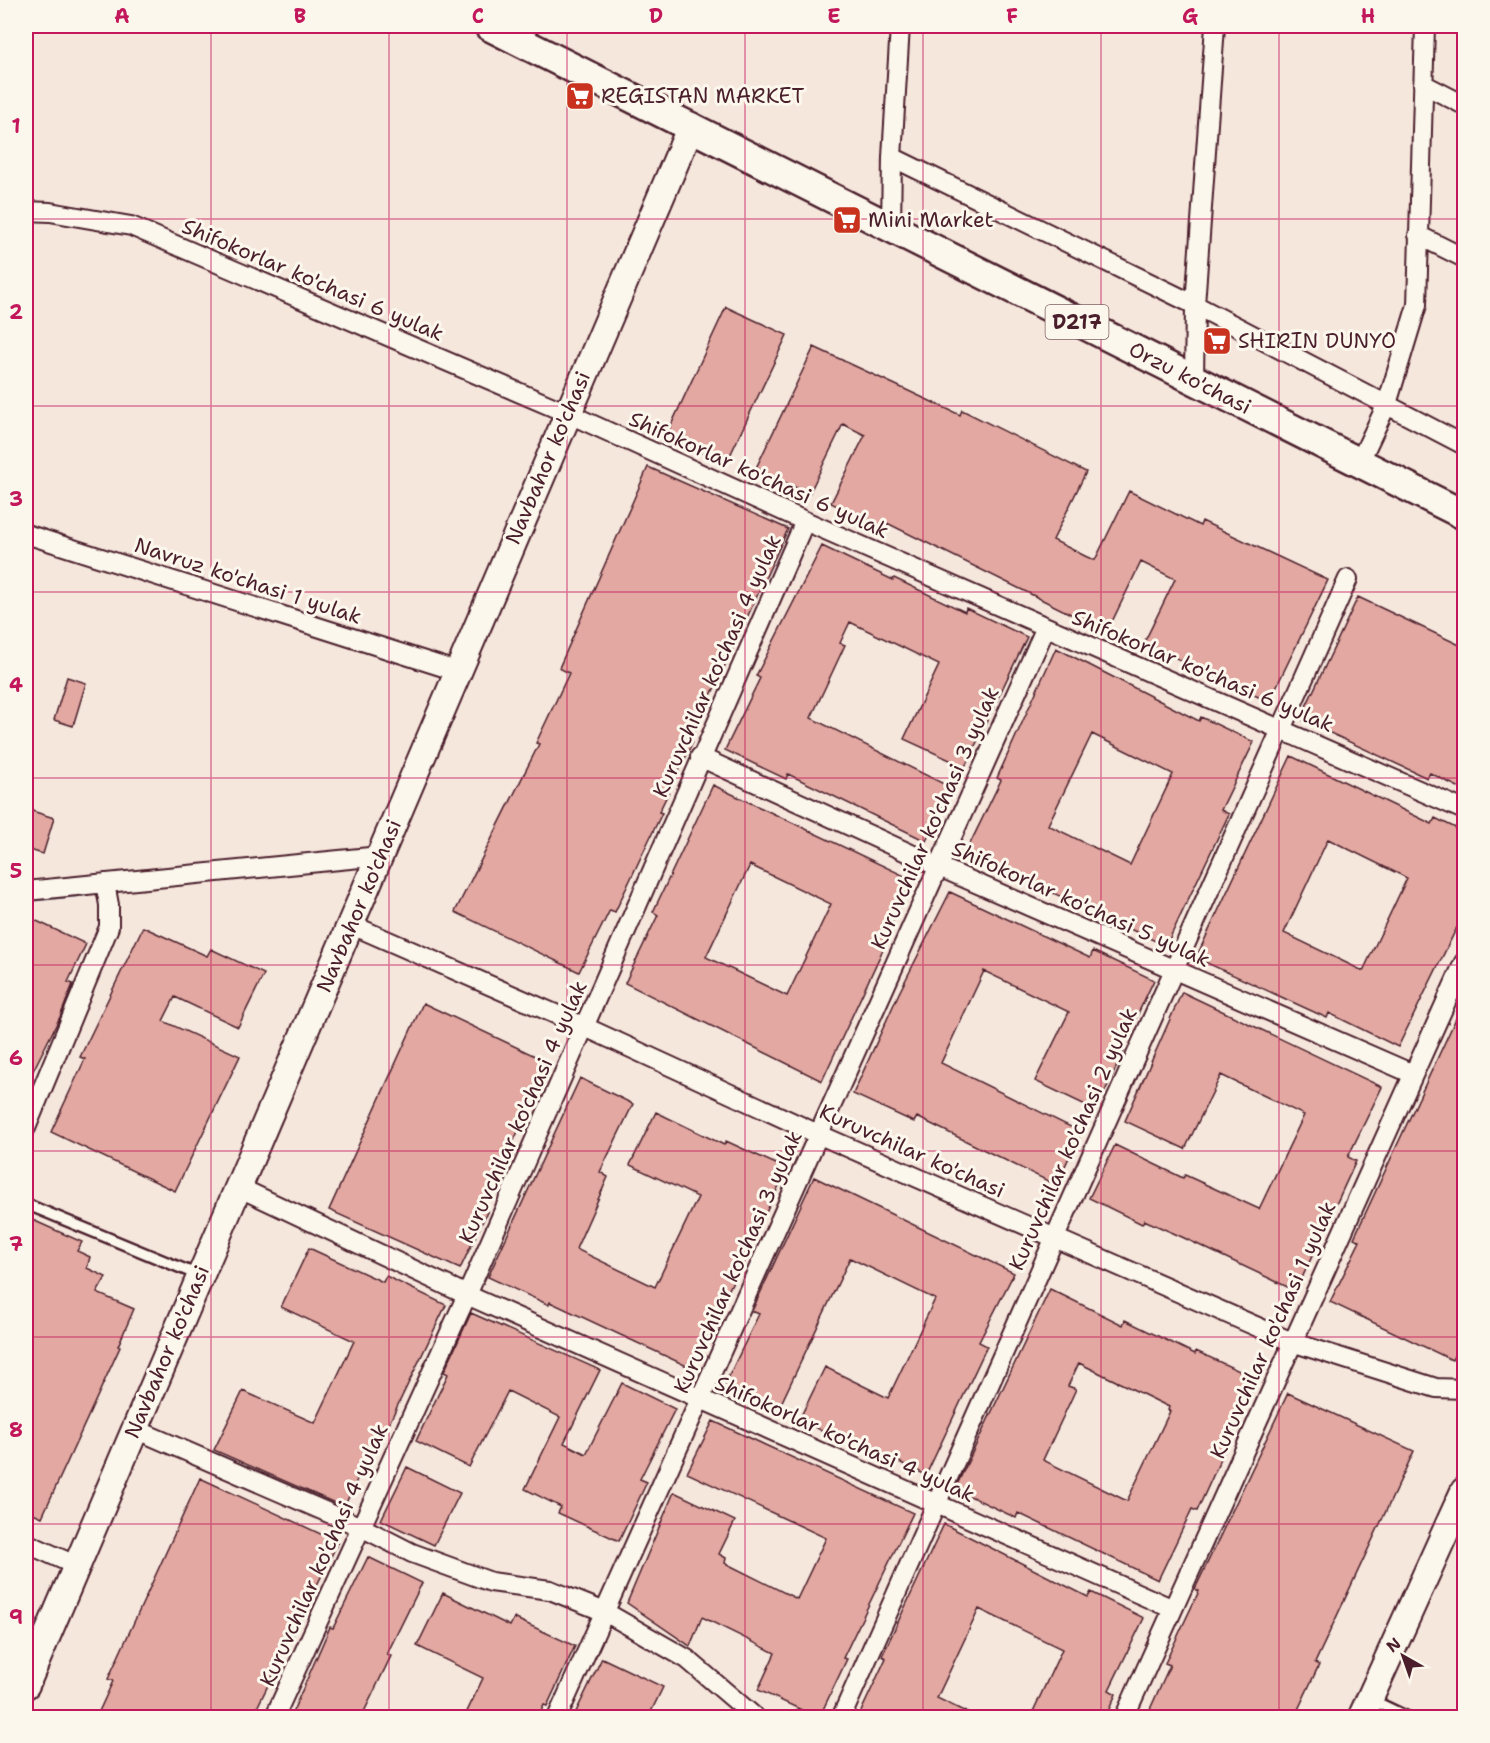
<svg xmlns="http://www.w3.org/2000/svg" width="1490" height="1743" font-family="'Shantell Sans',sans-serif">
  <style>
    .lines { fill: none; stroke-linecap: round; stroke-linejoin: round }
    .stream { stroke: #678295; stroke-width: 4.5 }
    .building { fill: #e2a8a1; stroke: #4a1f2b; stroke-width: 1.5; fill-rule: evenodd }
    .lane-casing { stroke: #4a1f2b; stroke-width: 14 }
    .street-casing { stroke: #4a1f2b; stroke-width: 22 }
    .secondary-casing { stroke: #4a1f2b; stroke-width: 30 }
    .primary-casing { stroke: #4a1f2b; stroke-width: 33 }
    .lane { stroke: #fbf7ec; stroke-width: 9 }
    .street { stroke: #fbf7ec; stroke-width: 18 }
    .secondary { stroke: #fbf7ec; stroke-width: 26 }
    .primary { stroke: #fbf7ec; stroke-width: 28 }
    .grid { fill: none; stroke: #c2185b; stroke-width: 1.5; stroke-opacity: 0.55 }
    .labels { text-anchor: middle; stroke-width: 6; stroke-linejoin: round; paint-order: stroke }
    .shield { fill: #fbf7ec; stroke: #7f6065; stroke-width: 1.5 }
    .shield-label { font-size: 20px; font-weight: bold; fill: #4a1f2b }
    .poi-label { font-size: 21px; fill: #4a1f2b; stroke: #fbf7ec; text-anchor: start }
    .street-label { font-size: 21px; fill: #4a1f2b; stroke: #fbf7ec }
    .neatline { fill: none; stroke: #c2185b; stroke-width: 2 }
    .grid-label { font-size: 20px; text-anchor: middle; font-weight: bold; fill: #c2185b }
  </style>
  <rect width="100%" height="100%" fill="#f6e7dd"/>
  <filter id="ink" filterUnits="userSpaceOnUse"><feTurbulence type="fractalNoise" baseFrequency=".0167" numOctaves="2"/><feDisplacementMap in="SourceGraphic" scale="12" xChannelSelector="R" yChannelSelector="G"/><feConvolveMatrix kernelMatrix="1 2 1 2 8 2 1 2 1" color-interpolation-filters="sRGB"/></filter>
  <g filter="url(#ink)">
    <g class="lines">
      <path class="stream" d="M26,900L87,894"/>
    </g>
    <path class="building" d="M726,307L787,335L726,464L666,436Z
      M814,347L960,415L962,410L1086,472L1053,540L1087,557L1095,560L1129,491L1200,526L1202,521L1328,580L1269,702L1144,643L1175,579L1141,562L1107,632L887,523L884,529L831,503L865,435L843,424L809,494L756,468Z
      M648,467L788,529L690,741L693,742L659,812L662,813L649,840L615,912L610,910L579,972L455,912L539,744L536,743L569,673L559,668Z
      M822,546L893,580L894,578L965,612L966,608L1027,637L965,767L904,739L939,665L850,622L840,643L845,645L811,718L952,788L926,841L788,774L786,779L725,750L760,678L756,676Z
      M1358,597L1464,647V790L1430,773L1427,778L1300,719Z
      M1056,648L1199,721L1201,717L1254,742L1221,810L1229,814L1166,946L966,852L1001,780L997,778ZM1092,734L1173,774L1130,865L1048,825Z
      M67,677L86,683L73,726L54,720Z
      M1291,756L1432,824L1435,818L1464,832V913L1398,1047L1329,1013L1327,1018L1196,958ZM1328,839L1407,878L1363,971L1284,933Z
      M713,785L913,880L882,943L885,945L822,1081L625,983L658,915L653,912ZM750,865L831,904L787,996L706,957Z
      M26,809L54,818L43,854L26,849Z
      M950,892L1090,958L1093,951L1154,980L1121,1049L1124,1051L1096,1110L1035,1081L1069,1012L984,971L941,1063L1081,1132L1056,1185L917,1117L914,1122L853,1094L899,993Z
      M26,916L86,944L68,982L73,984L60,1017L26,1085Z
      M143,927L207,956L211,949L264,974L238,1027L175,997L163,1021L240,1056L175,1191L51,1132L85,1059L80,1057Z
      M1182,992L1382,1087L1348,1157L1356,1161L1296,1291L1182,1237L1144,1220L1142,1224L1089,1198L1115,1145L1183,1178L1185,1175L1259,1209L1304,1115L1221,1075L1185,1149L1125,1121Z
      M1464,1001V1335L1452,1360L1330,1302L1360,1241L1354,1238Z
      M423,1003L550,1063L483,1207L488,1210L460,1269L329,1210Z
      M580,1078L633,1104L600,1172L608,1177L576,1249L655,1287L698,1197L630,1165L656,1112L724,1145L726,1141L787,1169L691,1368L550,1302L549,1305L488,1277Z
      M814,1177L1014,1273L979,1342L987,1346L926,1475L855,1441L853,1445L799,1420L825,1367L888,1398L935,1299L850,1258L778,1410L725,1384L759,1314L752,1311Z
      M26,1217L82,1242L77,1251L90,1257L87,1268L106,1277L97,1293L134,1309L118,1346L120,1347L42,1517L26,1510Z
      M309,1248L383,1282L386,1276L446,1305L381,1440L377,1438L344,1507L214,1450L243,1391L315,1423L354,1341L281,1307Z
      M1050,1289L1123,1325L1125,1320L1195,1354L1196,1351L1257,1379L1197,1511L1192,1509L1158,1580L1018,1513L1016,1518L955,1489ZM1079,1363L1169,1407L1168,1410L1170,1411L1127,1501L1043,1460L1076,1389L1068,1386Z
      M471,1313L600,1370L564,1443L586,1454L622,1383L675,1409L640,1479L647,1482L619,1541L558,1513L561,1507L525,1489L560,1417L508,1391L469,1467L416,1441L448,1374L444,1372Z
      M1288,1393L1414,1451L1315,1663L1319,1665L1294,1718H1146L1170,1665L1165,1663L1199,1591L1195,1589Z
      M713,1421L913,1513L843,1658L847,1659L819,1718L758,1690L775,1653L702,1617L690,1646L627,1603L674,1492L735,1521L719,1554L726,1558L725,1563L797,1599L826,1538L687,1473Z
      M407,1467L460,1493L434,1545L381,1520Z
      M200,1478L338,1542L252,1718H96L113,1681L108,1679Z
      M944,1524L1088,1597L1091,1592L1144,1618L1109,1690L1116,1694L1105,1718H1030L1062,1649L979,1609L937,1698L978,1718H858L886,1658L882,1656Z
      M368,1557L422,1583L387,1654L391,1656L361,1718H290L330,1627L333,1628Z
      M443,1593L510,1626L514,1618L575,1646L547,1706L544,1705L538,1718H464L483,1678L417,1646Z
      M602,1658L663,1687L648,1718H573Z"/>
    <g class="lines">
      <g class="lane-casing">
        <path id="lane" d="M26,1204L198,1275
          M1372,1700L1410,1718"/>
      </g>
      <g class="street-casing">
        <path id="street" d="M1423,84L1464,105
          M892,157L1195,305L1464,445
          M26,211L50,212L131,226L567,413L805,521L1464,810
          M891,228L892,157L900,26
          M1418,235L1464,258
          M1194,380L1195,305L1215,26
          M1359,463L1387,404L1417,305L1425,26
          M26,534L456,671
          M700,757L937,866L1413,1074
          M26,891L380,856
          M352,925L585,1027L820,1135L1292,1342L1436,1388L1464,1389
          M26,1128L109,927V905L105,883
          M238,1187L467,1295L1173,1609
          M135,1429L361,1527L412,1553L491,1582L550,1590L605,1612L687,1659L756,1718
          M26,1543L77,1566
          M274,1718L467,1295L805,521
          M557,1718L1046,627
          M841,1718L1348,579
          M1124,1718L1464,962"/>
      </g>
      <g class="secondary-casing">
        <path id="secondary" d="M26,1685L691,126
          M1361,1718L1464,1491"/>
      </g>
      <g class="primary-casing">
        <path id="primary" d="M489,26L1464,515"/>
      </g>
      <use href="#lane" class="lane"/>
      <use href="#street" class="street"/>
      <use href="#secondary" class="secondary"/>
      <use href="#primary" class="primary"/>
    </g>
  </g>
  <path class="grid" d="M211,26V1718M389,26V1718M567,26V1718M745,26V1718M923,26V1718M1101,26V1718M1279,26V1718M26,219H1464M26,406H1464M26,592H1464M26,778H1464M26,965H1464M26,1151H1464M26,1337H1464M26,1524H1464"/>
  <defs>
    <g id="supermarket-square" transform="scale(1.5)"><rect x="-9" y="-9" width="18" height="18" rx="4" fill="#c8321e" stroke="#fbf7ec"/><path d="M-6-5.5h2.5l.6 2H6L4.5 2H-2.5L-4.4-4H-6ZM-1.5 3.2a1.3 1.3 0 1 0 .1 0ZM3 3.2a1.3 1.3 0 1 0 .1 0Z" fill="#fff"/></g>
  </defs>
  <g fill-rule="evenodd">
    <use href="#supermarket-square" x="580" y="96"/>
    <use href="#supermarket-square" x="847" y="220"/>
    <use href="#supermarket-square" x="1217" y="341"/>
  </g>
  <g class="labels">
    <rect class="shield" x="1045.5" y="305" width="63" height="34" rx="4.5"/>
    <g class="shield-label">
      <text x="1077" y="329">D217</text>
    </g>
    <g class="poi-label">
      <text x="601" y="103">REGISTAN MARKET</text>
      <text x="868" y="227">Mini Market</text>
      <text x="1238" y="348">SHIRIN DUNYO</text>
    </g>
    <g class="street-label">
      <text transform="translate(313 280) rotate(23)" y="7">Shifokorlar ko'chasi 6 yulak</text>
      <text transform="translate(1190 378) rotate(27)" y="7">Orzu ko'chasi</text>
      <text transform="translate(548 458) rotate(-67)" y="7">Navbahor ko'chasi</text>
      <text transform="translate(759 475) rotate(24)" y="7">Shifokorlar ko'chasi 6 yulak</text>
      <text transform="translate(248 581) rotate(18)" y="7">Navruz ko'chasi 1 yulak</text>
      <text transform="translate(717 666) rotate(-66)" y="7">Kuruvchilar ko'chasi 4 yulak</text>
      <text transform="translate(1203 671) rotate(23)" y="7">Shifokorlar ko'chasi 6 yulak</text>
      <text transform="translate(935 818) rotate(-66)" y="7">Kuruvchilar ko'chasi 3 yulak</text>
      <text transform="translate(1081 904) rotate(24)" y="7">Shifokorlar ko'chasi 5 yulak</text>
      <text transform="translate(359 906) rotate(-67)" y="7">Navbahor ko'chasi</text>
      <text transform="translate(523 1112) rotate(-66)" y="7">Kuruvchilar ko'chasi 4 yulak</text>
      <text transform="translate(1073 1139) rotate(-66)" y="7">Kuruvchilar ko'chasi 2 yulak</text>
      <text transform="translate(912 1151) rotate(24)" y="7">Kuruvchilar ko'chasi</text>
      <text transform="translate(738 1262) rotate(-66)" y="7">Kuruvchilar ko'chasi 3 yulak</text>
      <text transform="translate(1273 1330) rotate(-66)" y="7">Kuruvchilar ko'chasi 1 yulak</text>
      <text transform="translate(167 1352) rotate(-67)" y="7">Navbahor ko'chasi</text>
      <text transform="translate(845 1439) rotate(24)" y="7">Shifokorlar ko'chasi 4 yulak</text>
      <text transform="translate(324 1555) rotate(-66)" y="7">Kuruvchilar ko'chasi 4 yulak</text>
    </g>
  </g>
  <rect width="1490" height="1743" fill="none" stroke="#fbf7ec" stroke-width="66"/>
  <g transform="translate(1403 1656) rotate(320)" stroke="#fbf7ec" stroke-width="4.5" paint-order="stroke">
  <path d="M0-4.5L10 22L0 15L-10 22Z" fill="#4a1f2b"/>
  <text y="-9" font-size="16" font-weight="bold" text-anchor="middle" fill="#4a1f2b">N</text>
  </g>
  <rect x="33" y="33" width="1424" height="1677" class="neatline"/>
  <g class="grid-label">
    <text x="122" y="23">A</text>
    <text x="300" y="23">B</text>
    <text x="478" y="23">C</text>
    <text x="656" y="23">D</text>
    <text x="834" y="23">E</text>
    <text x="1012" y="23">F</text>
    <text x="1190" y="23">G</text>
    <text x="1368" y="23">H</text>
    <text x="16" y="133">1</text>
    <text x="16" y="319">2</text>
    <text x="16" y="506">3</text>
    <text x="16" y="692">4</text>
    <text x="16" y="878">5</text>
    <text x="16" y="1065">6</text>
    <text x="16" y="1251">7</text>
    <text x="16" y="1437">8</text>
    <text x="16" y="1624">9</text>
  </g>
</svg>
